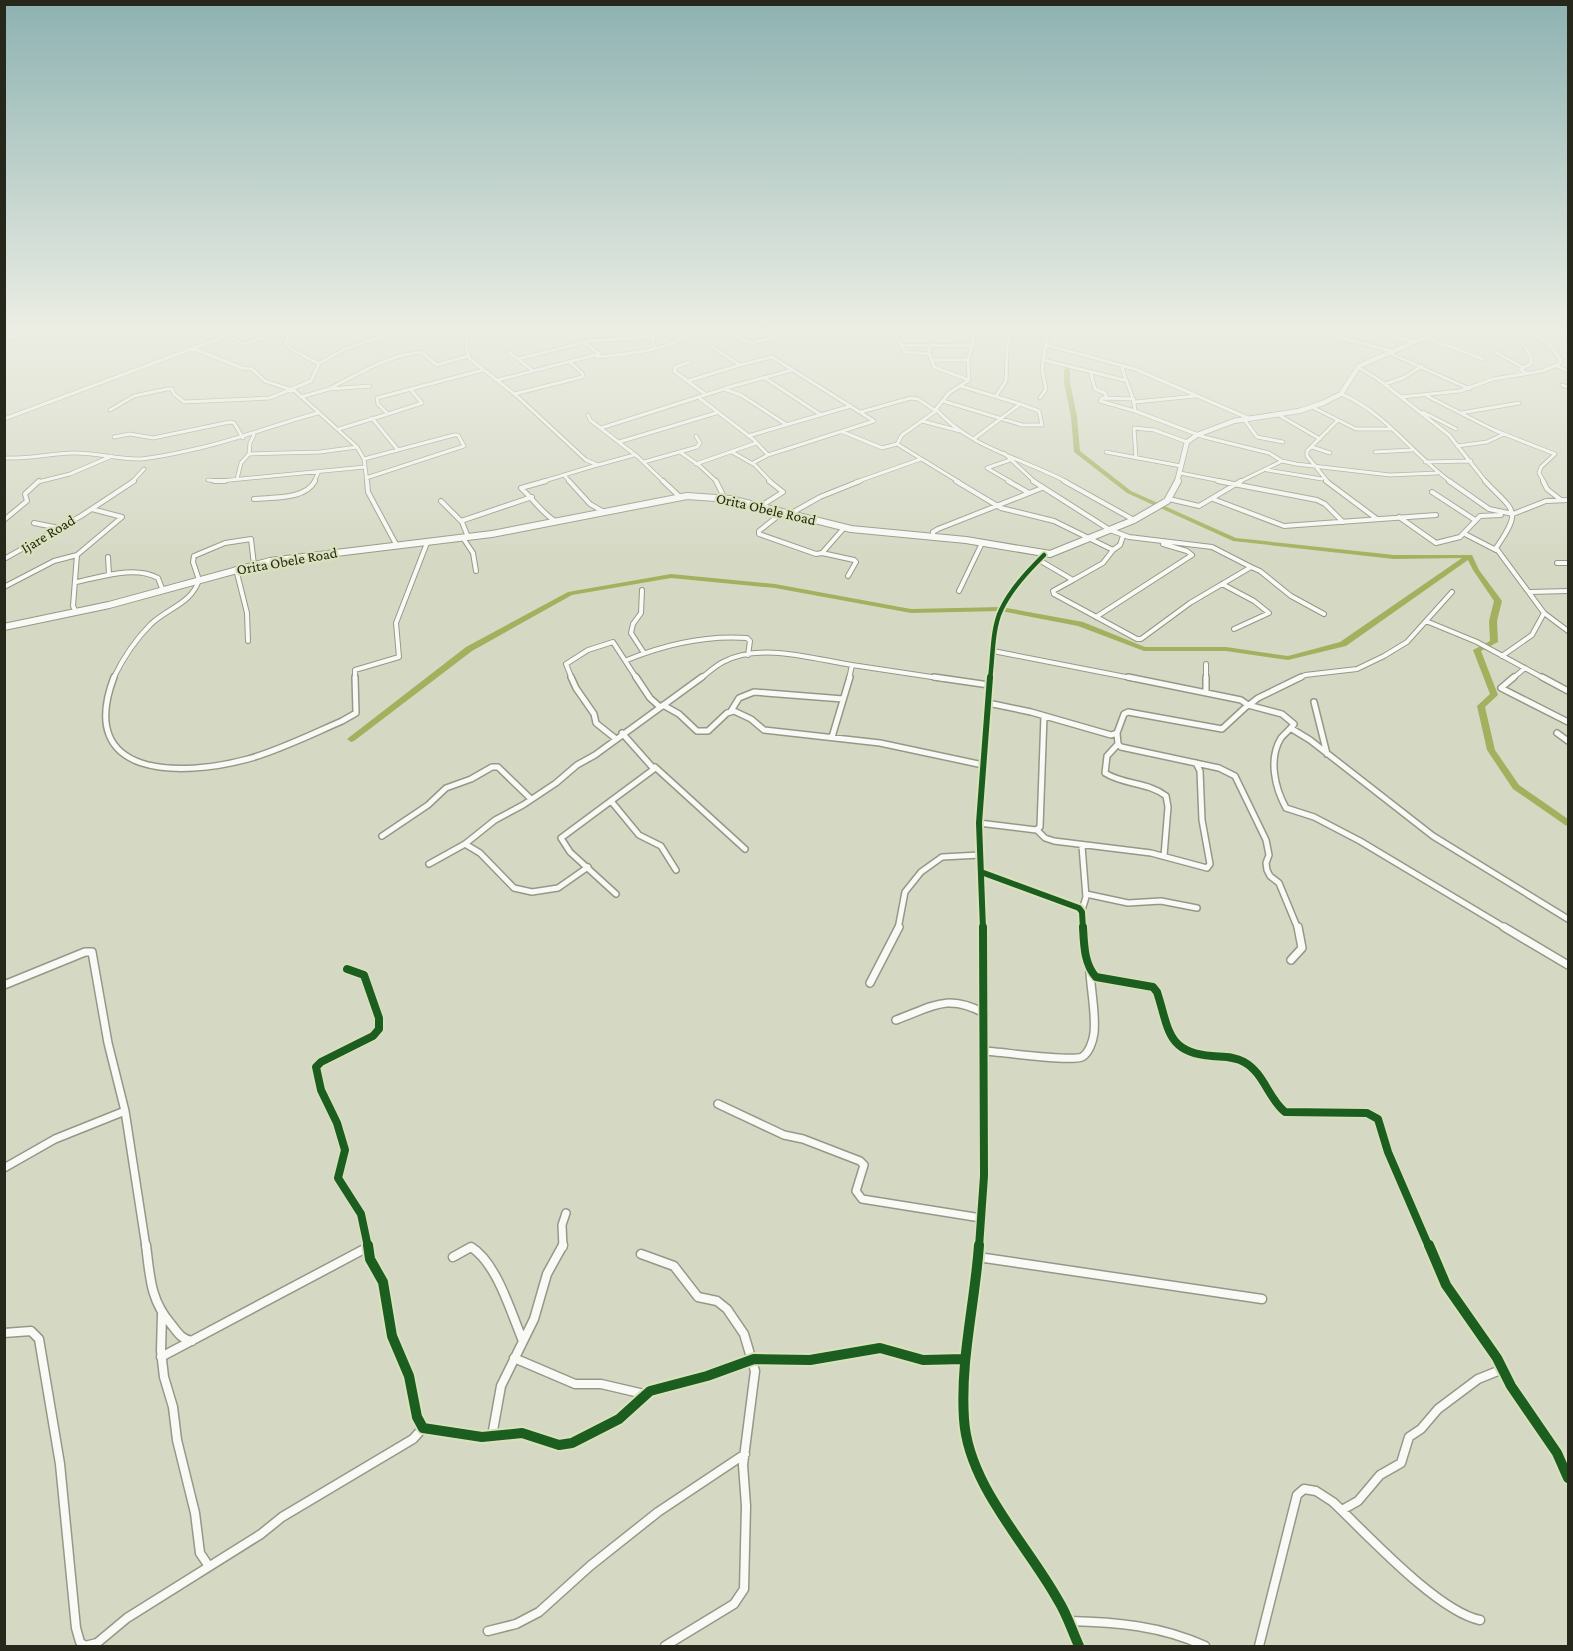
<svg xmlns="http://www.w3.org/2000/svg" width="1573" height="1651" font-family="'Crimson Pro',serif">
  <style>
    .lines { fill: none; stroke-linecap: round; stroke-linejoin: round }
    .river { fill: #a5b05e; fill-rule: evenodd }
    .minor-far4-casing { stroke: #959887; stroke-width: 4.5 }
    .minor-far3-casing { stroke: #959887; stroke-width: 6 }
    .minor-far2-casing { stroke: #959887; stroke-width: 8 }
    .minor-far1-casing { stroke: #959887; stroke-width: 10 }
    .minor-casing { stroke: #959887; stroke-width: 11 }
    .secondary-far1-casing { stroke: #959887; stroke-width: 6 }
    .secondary-casing { stroke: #959887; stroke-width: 8 }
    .minor-far4 { stroke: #f9f9f6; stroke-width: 3 }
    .minor-far3 { stroke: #f9f9f6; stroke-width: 4 }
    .minor-far2 { stroke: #f9f9f6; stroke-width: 5 }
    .minor-far1 { stroke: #f9f9f6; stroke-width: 7 }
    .minor { stroke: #f9f9f6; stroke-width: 8 }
    .secondary-far1 { stroke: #f9f9f6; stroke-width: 4.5 }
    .secondary { stroke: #f9f9f6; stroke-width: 6 }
    .cycleway-far3-casing { stroke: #dae2bb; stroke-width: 8 }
    .cycleway-far2-casing { stroke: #dae2bb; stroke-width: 10 }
    .cycleway-far1-casing { stroke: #dae2bb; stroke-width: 11 }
    .cycleway-casing { stroke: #dae2bb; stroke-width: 14 }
    .cycleway-far3 { stroke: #1b5e20; stroke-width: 4.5 }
    .cycleway-far2 { stroke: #1b5e20; stroke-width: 6 }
    .cycleway-far1 { stroke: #1b5e20; stroke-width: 8 }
    .cycleway { stroke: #1b5e20; stroke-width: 10 }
    .labels { text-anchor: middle; stroke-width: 4.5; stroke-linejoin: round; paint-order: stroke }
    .far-street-label { font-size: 15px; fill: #25281a; stroke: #dae2bb }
  </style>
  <rect width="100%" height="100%" fill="#d5d9c4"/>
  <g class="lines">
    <path class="river" d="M1067,368L1070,370V382L1077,417L1080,451L1131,491L1236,538L1394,555H1472L1479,570L1502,601L1497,621L1498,642L1481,651L1498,695L1485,707L1495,750L1519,785L1568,819V826L1565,825L1513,789L1487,750L1477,706L1490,694L1473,650L1490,641L1489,621L1494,601L1473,570L1468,560L1346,646L1288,660L1226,651H1144L1078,626L1001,611L911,613L775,588L671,578L572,595L472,651L354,741L351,742L347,739L466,647L568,592L671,574L775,584L911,609L1001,607L1083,622L1145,647H1226L1288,656L1340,642L1462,558L1394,559L1233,541L1127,493L1074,452L1071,417L1064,382V370Z"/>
    <g class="minor-far4-casing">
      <path id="minor-far4" d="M207,327L218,330L244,344L297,327
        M652,327L654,347
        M821,327L828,331L877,327
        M885,327L895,333L962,327
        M985,327L1048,332
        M1301,327L1391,351
        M1357,327L1414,342
        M1410,327L1434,333
        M1055,329L1075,339
        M895,333L905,352L930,354
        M1567,335L1568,327
        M13,337L50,327
        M467,337L466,348L470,359L517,396L586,460L598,465L634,455
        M736,337L752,343L798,331L822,328
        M1425,337L1483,359
        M4,338L13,337L16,327
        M930,344L929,353L934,367L969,380
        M901,345L973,346
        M1046,345L1135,369L1248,418
        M712,347L740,365L772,357L874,421L768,455L753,463L771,482
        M1525,347L1531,356V364L1520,369L1526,373
        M192,348L242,368L252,369L265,381L295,391L357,447L364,459L367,482
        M509,352L532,370
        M1389,353L1470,389
        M1497,353L1524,368
        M597,357C626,354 663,352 687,335V327
        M518,359L590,341L653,337
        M932,360H968
        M1043,360L1124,380
        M689,362L676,367L674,371L705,394
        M318,364L345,349L410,327
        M1122,366C1125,382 1135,397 1135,411L1204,437L1269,453L1282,461L1296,464L1390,475L1437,473
        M1557,366L1568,371
        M1358,367L1379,380L1449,435L1486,482
        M1091,374L1095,389L1105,393L1107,399
        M765,378L821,415
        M498,380L599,354L584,342
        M969,380L949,393L936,409C968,447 1024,459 1067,482
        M969,380L968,360L974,339L971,327
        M688,381L740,365
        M1385,384L1403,378L1422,366
        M1562,385L1568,387
        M961,386L1020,404L975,438
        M726,388L792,370
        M329,389C359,373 387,356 421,352L437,365L468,356
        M514,394L582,377L583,374L571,363
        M1341,394C1385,412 1413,455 1451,482
        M996,396L1006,381L1007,350L1011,330
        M1427,396L1494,430L1555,454L1541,467L1539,473L1544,482
        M301,397L329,389L370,386
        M698,397L753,439L768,455
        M1401,397L1460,391L1493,379L1542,371L1559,364L1561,360L1549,344L1520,327
        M1040,398L1046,389L1042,369L1047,334L1063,327
        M943,401L1022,425H1042L1039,411L1020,404
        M1100,401L1135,411
        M1100,401L1102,398L1134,399
        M1135,402L1196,396
        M1312,407L1356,429H1392
        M110,410L134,396L167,389H172L174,394L184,402L270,398L311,381L319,364L291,349L285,343L289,337L281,332
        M861,412L911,398L918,399L936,411L902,435L897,444L959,482
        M1423,412L1456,429
        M1461,413L1519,403
        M388,414L422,403L410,389
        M1277,414L1320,439
        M588,415L590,420L638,457L664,482
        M372,418L398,450
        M4,419L226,336
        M1244,419L1257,437L1283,442
        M922,421L960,431
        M601,428L724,389L741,395L787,425
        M339,429L388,414L378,404L377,398L483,370
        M843,432L882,448L897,444
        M748,436L851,406
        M114,437L130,434L153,438L230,422L234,423L243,438
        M619,442L716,413
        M1457,446L1487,442L1504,434
        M1312,447L1330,453
        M680,452L700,466L717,482
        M732,452L753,464
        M1106,452L1181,466
        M1375,452L1412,450
        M1004,453L1035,482
        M249,454L320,452L357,447
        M4,458C27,459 49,454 72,453C95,452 119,460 141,459C159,457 178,453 195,449C237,440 276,424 318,413
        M1136,458L1134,428L1154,430L1187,442
        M364,459L454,435H458L464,446L366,478
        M1010,460L987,468L1011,482
        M644,462L697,447L700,443L696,436
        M1425,462L1471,461
        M696,464L756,443
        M1267,470L1322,479
        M1180,473L1226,482
        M564,475L570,482
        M237,479L241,463L249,454L250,443L254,435
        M208,480L220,481L365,467
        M38,482L70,474L112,456
        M132,482L144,469
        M314,482L319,471
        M541,482L597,465
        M856,482L921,459
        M1239,482L1282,461
        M1328,482L1307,456V451L1337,421"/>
    </g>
    <g class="minor-far3-casing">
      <path id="minor-far3" d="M214,481H225
        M367,481L368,492L397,546
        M546,481L521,488C535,501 540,511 556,522
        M569,481L590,504L604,512
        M663,481L680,497
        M716,481L724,497
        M956,481L1001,508L1054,521L1113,550L1103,563L1073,580
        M1008,481L1029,493
        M1033,481L1110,530L1129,537L1212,547L1251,567
        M1064,481L1134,520
        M1218,481L1317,500L1325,504L1343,522
        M1326,481L1377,519
        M1449,481L1489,509L1513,514L1546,501L1568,500
        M1485,481C1514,512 1523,509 1496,548L1544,613L1532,635L1502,656
        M1543,481L1547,489L1561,500
        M1432,492L1475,520
        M254,499C273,497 305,500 315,481
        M1169,499L1199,506L1241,481
        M1213,499L1284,526L1436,515
        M441,501L462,522L468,537
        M761,506L783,492L769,481
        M783,512L759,531V534L816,554L822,553L844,528
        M790,514L820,497L860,481
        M1399,517L1436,543L1460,537L1480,516L1501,515
        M4,520L27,501L25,494L39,481
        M461,521L532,497
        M34,523L59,528
        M1465,534L1496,550
        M933,536V532L938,529L1042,488
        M463,538L473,553L476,571
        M1113,550L1120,545L1123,536
        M822,553L854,560L856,562L848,576
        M108,557L109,575
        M4,559L81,516L134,481
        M1039,560L1073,580L1053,591L1054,594L1137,639H1141L1190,603L1251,567L1260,571L1291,596L1324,614
        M1557,563H1568
        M236,569L247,613L248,641
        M76,582C101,577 135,565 158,578L163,591
        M1222,584L1254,601L1269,613L1234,629
        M4,587L54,561L77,555
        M642,590L641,613L633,624L631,633L644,653
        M959,591L982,543
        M1530,592L1568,591
        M76,612L73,606L77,555L122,517L92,509
        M1544,613L1568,631
        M1096,617L1192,555L1187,551L1163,544
        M1426,621L1477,642L1545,679
        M993,651L1136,679
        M627,660C666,644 704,635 747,638L750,641L748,655
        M1206,664V679
        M113,679C123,658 135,640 151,624C168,608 192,603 199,580L193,562L194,556L225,543L251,539L254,565
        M355,679V670L399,657L396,623L427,543
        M572,679L566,664L588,650L613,642L637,679
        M700,679C708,673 715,666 723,662C761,642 813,659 852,665
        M849,679L852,665L945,679
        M990,679C993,657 992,629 1001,610C1011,589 1028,571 1044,555
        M1298,679L1305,675L1357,669L1384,656L1407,642L1452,592
        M1512,679L1525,668"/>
    </g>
    <g class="minor-far2-casing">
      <path id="minor-far2" d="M114,677C75,779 182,777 248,759C280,750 312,734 342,721L356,713L355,677
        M571,677L576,688L594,714L596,723L616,739
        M636,677L650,698L660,707
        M934,677L989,685
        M1206,677V692
        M1514,677L1501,688L1568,722
        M1542,677L1568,691
        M1314,702L1327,754
        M988,703L1031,712L1111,735L1117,733L1124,714L1128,712L1222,729L1248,705L1241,700L1128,677
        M663,705L679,714L697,731H708L727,713L734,711L751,719L764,730L880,743L983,765
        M1248,705L1282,714L1294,724C1290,730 1285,733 1281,738C1268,759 1275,788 1286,808L1314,817L1360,841L1507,929
        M1249,705L1258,698L1301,677
        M731,711L739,698L754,692L843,699
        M1292,729L1310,740L1433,836L1568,919
        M1117,733L1118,744L1121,747L1219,768L1235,776L1266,840L1269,855L1266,863L1267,870L1270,876L1279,883L1298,929
        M1557,733L1568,741
        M832,737L850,677
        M1118,744L1107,756L1105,773C1124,785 1148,782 1166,796L1168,807L1164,856
        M655,767L745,849
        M611,801L639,835L661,846L676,870
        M979,823L1036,830L1040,827L1044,716
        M1037,830L1045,838L1054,841L1151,853L1207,868L1210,864L1202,820L1200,771L1196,763
        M382,836L428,805L446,788L471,779L492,767H498L531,799
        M465,844L480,853L514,888L532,892L558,888L588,867
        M1082,846L1086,897L1082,910
        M429,864L465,844L495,820L523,805L556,783L577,765L595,755L702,677
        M981,872L1079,908L1082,912L1083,929
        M616,894L570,852L561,838L654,769L622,733
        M1086,894L1128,903L1161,901L1197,908
        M898,929L905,892L921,872L942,857L980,855
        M983,929L979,823L990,677"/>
    </g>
    <g class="minor-far1-casing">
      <path id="minor-far1" d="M1083,927C1084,944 1084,964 1096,977L1153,987L1157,992C1169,1028 1166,1053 1212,1056C1222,1057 1234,1056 1244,1062C1264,1073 1268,1098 1285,1112L1367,1113L1378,1119L1388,1152L1429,1247
        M1504,927L1568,965
        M1291,960L1302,948L1298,927
        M347,969L364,975L379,1018V1029L373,1036L321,1062L316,1067L321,1090L337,1123L345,1150L338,1178L361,1214L368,1247
        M870,983L899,927
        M4,985L85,952H92L108,1043L125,1111L146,1247
        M896,1020C932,1007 947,993 984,1013
        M984,1051C1003,1052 1070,1062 1082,1057C1089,1053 1093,1041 1094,1033C1096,1014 1091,991 1090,972
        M718,1104L784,1135L803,1139L860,1161L864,1165L856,1191L862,1199L981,1218
        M4,1168L55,1139L125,1111
        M563,1247L562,1225L566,1213
        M979,1247L984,1176L983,927"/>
    </g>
    <g class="minor-casing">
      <path id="minor" d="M146,1245C150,1276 150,1300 171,1324C178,1333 181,1339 192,1341
        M368,1245L370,1259L383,1282L392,1336L409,1376L417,1417L423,1428L482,1437L522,1433L559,1445L572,1443L619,1419L650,1391L707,1376L754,1359L810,1360L880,1348L923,1360L965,1359
        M979,1245C975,1303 960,1360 964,1419C968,1485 1027,1544 1058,1600C1067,1614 1072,1631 1079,1646
        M1429,1245L1446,1285L1497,1358L1511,1386L1557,1453L1568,1478
        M641,1254L674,1266L698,1297L717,1301L727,1309L744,1334L755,1371L743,1465L746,1506L744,1589L734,1604L665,1646
        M453,1257L471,1247C497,1263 511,1313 523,1341
        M978,1257L1262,1299
        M162,1314L161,1351L164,1377L173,1407L177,1440L195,1513L200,1553L208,1565
        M4,1333L31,1331L39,1339L60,1464L76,1628L80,1642L85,1646L97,1643L127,1618L261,1534L282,1517L413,1439L423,1428
        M161,1357L368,1247
        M514,1358L575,1384H601L644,1394
        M492,1436L501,1386L534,1319L547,1274L563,1245
        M1342,1510L1358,1501L1380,1475L1401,1463L1409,1437L1421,1429L1438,1409L1478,1379L1503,1369
        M1069,1621C1116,1622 1162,1626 1205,1646
        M488,1631L516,1624L539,1612L590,1566L658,1512L745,1454
        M1259,1646L1297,1495L1304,1489L1316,1491L1333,1502C1367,1534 1437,1611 1480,1620"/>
    </g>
    <g class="secondary-far1-casing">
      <path id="secondary-far1" d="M1177,482L1187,442L1197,435L1234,421L1299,411L1323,403L1341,394L1359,366L1449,327"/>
    </g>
    <g class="secondary-casing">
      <path id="secondary" d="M4,627L109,605L270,561L492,534L687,496L730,499L851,529L966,540L1050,554L1134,520L1167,501L1178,481"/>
    </g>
    <use href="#minor-far4" class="minor-far4"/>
    <use href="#minor-far3" class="minor-far3"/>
    <use href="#minor-far2" class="minor-far2"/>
    <use href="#minor-far1" class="minor-far1"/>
    <use href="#minor" class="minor"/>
    <use href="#secondary-far1" class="secondary-far1"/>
    <use href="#secondary" class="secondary"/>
    <g class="cycleway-far3-casing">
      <path id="cycleway-far3" d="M990,679C993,657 992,629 1001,610C1011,589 1028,571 1044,555"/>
    </g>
    <g class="cycleway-far2-casing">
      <path id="cycleway-far2" d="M981,872L1079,908L1082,912L1083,929
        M983,929L979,823L990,677"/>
    </g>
    <g class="cycleway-far1-casing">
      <path id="cycleway-far1" d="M1083,927C1084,944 1084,964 1096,977L1153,987L1157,992C1169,1028 1166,1053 1212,1056C1222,1057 1234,1056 1244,1062C1264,1073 1268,1098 1285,1112L1367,1113L1378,1119L1388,1152L1429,1247
        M347,969L364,975L379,1018V1029L373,1036L321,1062L316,1067L321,1090L337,1123L345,1150L338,1178L361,1214L368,1247
        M979,1247L984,1176L983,927"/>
    </g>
    <g class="cycleway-casing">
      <path id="cycleway" d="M368,1245L370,1259L383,1282L392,1336L409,1376L417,1417L423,1428L482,1437L522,1433L559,1445L572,1443L619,1419L650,1391L707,1376L754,1359L810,1360L880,1348L923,1360L965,1359
        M979,1245C975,1303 960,1360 964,1419C968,1485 1027,1544 1058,1600C1067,1614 1072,1631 1079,1646
        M1429,1245L1446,1285L1497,1358L1511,1386L1557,1453L1568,1478"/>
    </g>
    <use href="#cycleway-far3" class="cycleway-far3"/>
    <use href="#cycleway-far2" class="cycleway-far2"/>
    <use href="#cycleway-far1" class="cycleway-far1"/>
    <use href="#cycleway" class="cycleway"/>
  </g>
  <linearGradient id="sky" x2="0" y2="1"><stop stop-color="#8db2b1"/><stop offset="0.59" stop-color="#eceee4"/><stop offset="1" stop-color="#eceee4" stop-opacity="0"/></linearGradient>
  <rect width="1573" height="558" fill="url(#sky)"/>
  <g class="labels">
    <g class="far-street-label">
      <text transform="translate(766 509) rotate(13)" y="5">Orita Obele Road</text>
      <text transform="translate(48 534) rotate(-31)" y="5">Ijare Road</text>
      <text transform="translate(287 561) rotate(-10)" y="5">Orita Obele Road</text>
    </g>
  </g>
  <rect width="1573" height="1651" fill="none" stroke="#25281a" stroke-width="12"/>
</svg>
